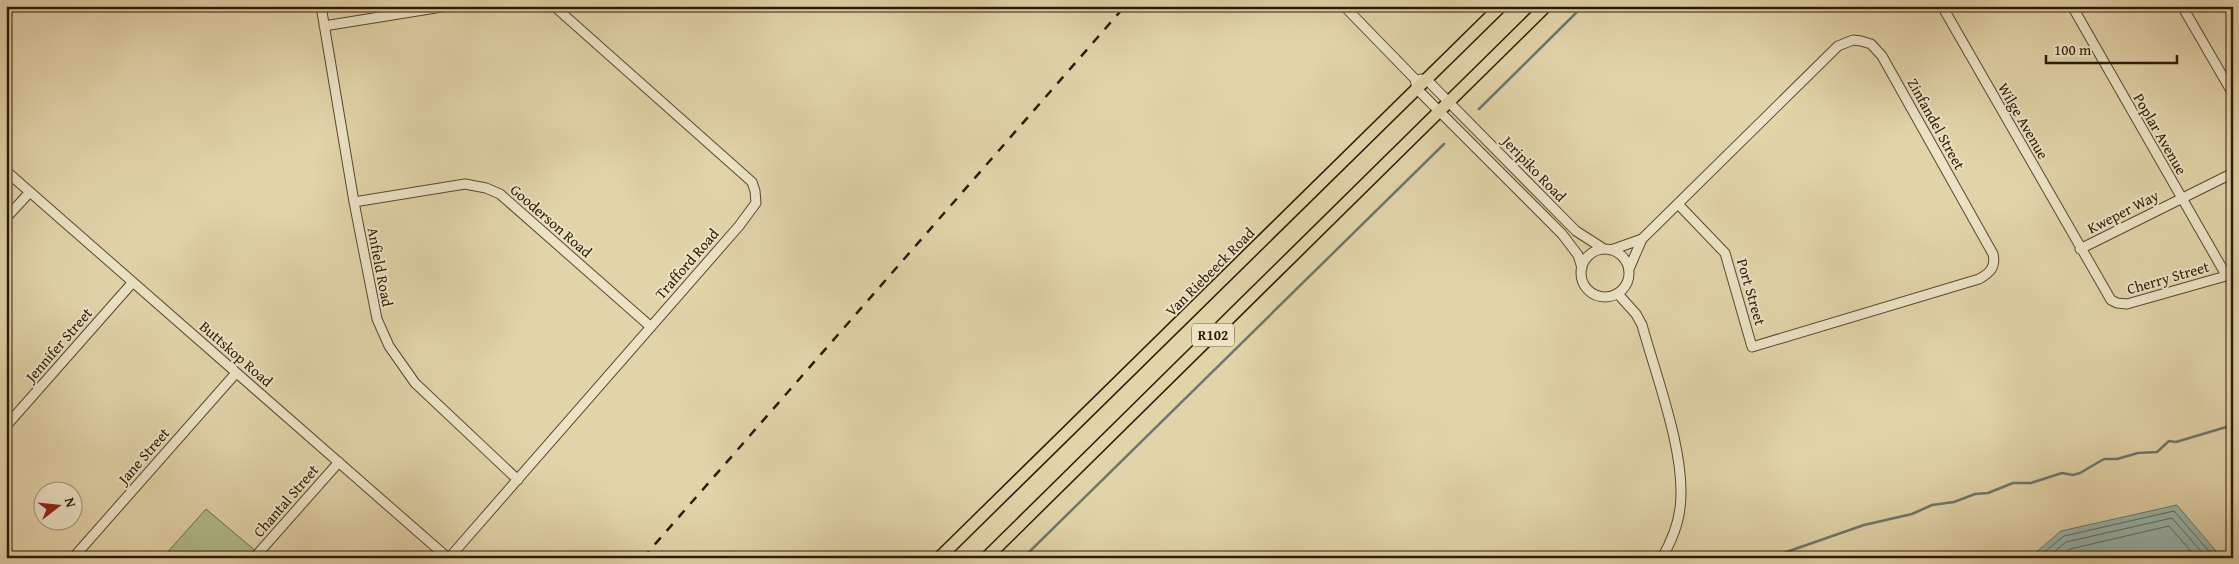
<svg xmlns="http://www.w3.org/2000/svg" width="2239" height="564" font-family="'Gentium Book Plus',serif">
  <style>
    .green { fill: #afbd8b; stroke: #6e6c46 }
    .water { fill: #97b7b1; stroke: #6c786b }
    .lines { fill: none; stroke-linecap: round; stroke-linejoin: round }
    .shore { stroke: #62685a; stroke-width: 1 }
    .stream { stroke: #6c786b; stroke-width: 2.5 }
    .minor-casing { stroke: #5a482c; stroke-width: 11 }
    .major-casing { stroke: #2c1a02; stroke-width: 14 }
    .minor { stroke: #ece3c7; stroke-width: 9 }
    .major { stroke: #e2d4a9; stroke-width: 11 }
    .rail { stroke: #2c1a02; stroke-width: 2.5; stroke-dasharray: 9 9; stroke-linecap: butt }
    .labels { text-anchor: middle; stroke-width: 4; stroke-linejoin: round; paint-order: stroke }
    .shield { fill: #ece3c7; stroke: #66563d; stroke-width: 1 }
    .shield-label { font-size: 14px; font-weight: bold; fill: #2c1a02 }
    .street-label { font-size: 15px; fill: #2c1a02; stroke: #ece3c7 }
  </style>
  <rect width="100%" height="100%" fill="#e2d4a9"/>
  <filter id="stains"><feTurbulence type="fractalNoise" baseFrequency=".004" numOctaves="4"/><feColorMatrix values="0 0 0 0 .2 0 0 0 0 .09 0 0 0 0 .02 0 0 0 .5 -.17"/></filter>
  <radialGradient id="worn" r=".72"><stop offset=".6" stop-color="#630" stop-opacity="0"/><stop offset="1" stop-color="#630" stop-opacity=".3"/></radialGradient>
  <path class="green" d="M206,509L264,558H168L165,555Z"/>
  <path class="water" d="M2177,505L2222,558H2029L2061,531Z"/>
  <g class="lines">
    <path class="shore" d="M2037,558L2064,536L2174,511L2215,558
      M2047,558L2066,542L2172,518L2207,558
      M2058,558L2070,549L2169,526L2197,558"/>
    <path class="stream" d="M1479,109L1583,6
      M1023,558L1444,144
      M1769,558L1864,525L1912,514L1932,505L1954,502L1975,494L1988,493L2013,483H2031L2062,473L2073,475L2080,473L2104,459H2117L2138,453L2157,452L2169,441L2176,442L2233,425"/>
    <g class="minor-casing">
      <path id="minor" d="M321,6L354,202L377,319L389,346L415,383L518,480
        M1344,6L1415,79L1417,89L1562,234L1578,255L1582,268
        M1942,6L2111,300L2117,303L2127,304L2233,274
        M2072,6L2226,275
        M2182,6L2233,94
        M324,26L448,6
        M1421,79L1427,80L1576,231L1604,249
        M6,171L448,558
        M354,202L465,184L486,188L500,194L651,327
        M6,218L30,192
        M2080,249L2233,173
        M1581 273a24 24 0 1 1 48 0a24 24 0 1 1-48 0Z
        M1611,250L1642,239
        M1629,269L1642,239L1838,46L1853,40L1861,41L1871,44L1882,56L1993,254C1996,267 1990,273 1979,279L1752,347L1725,253L1678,204
        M1618,294L1636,314L1642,325C1656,376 1687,456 1680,508C1678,526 1671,542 1662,558
        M6,426L133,282
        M73,558L236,373
        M254,558L339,462
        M449,558L739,226L756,203L755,191L752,182L554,6"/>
    </g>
    <g class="major-casing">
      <path id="major" d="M939,558L1501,6
        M986,558L1546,6"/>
    </g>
    <use href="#minor" class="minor"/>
    <use href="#major" class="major"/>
    <path class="rail" d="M643,558L1125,6"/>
  </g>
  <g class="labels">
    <rect class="shield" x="1192" y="323.5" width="42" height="23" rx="4"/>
    <g class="shield-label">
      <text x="1213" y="340">R102</text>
    </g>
    <g class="street-label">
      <text transform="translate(2023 121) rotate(60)" y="5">Wilge Avenue</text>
      <text transform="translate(1936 124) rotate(61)" y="5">Zinfandel Street</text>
      <text transform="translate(2160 134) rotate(60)" y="5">Poplar Avenue</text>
      <text transform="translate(1534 169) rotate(46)" y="5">Jeripiko Road</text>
      <text transform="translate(2123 212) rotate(-27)" y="5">Kweper Way</text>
      <text transform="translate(551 221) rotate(41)" y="5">Gooderson Road</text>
      <text transform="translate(687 264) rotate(-49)" y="5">Trafford Road</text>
      <text transform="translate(380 267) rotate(79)" y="5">Anfield Road</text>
      <text transform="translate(1210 272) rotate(-45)" y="5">Van Riebeeck Road</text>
      <text transform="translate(2168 278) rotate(-16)" y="5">Cherry Street</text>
      <text transform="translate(1751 292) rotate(74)" y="5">Port Street</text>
      <text transform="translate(59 345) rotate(-49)" y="5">Jennifer Street</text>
      <text transform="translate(236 354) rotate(41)" y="5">Buttskop Road</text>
      <text transform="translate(144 456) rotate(-49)" y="5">Jane Street</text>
      <text transform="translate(286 501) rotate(-49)" y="5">Chantal Street</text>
    </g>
  </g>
  <rect width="2239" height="564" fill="none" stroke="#e2d4a9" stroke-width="25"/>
  <rect x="8" y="8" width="2224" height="549" fill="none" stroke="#2c1a02" stroke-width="2.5"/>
  <rect x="12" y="12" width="2214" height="539" fill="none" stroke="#2c1a02"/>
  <g transform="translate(58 506) rotate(74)"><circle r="24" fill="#ece3c7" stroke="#9f9378"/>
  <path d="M0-4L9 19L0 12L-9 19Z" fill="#8f2418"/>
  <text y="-8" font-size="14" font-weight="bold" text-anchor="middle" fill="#2c1a02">N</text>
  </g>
  <path d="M2046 55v8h131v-8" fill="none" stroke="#2c1a02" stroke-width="2.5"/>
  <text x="2054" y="55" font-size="15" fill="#2c1a02" stroke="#ece3c7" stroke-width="4" paint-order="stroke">100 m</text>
  <rect width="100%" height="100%" filter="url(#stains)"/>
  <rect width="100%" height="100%" fill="url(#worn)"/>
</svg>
